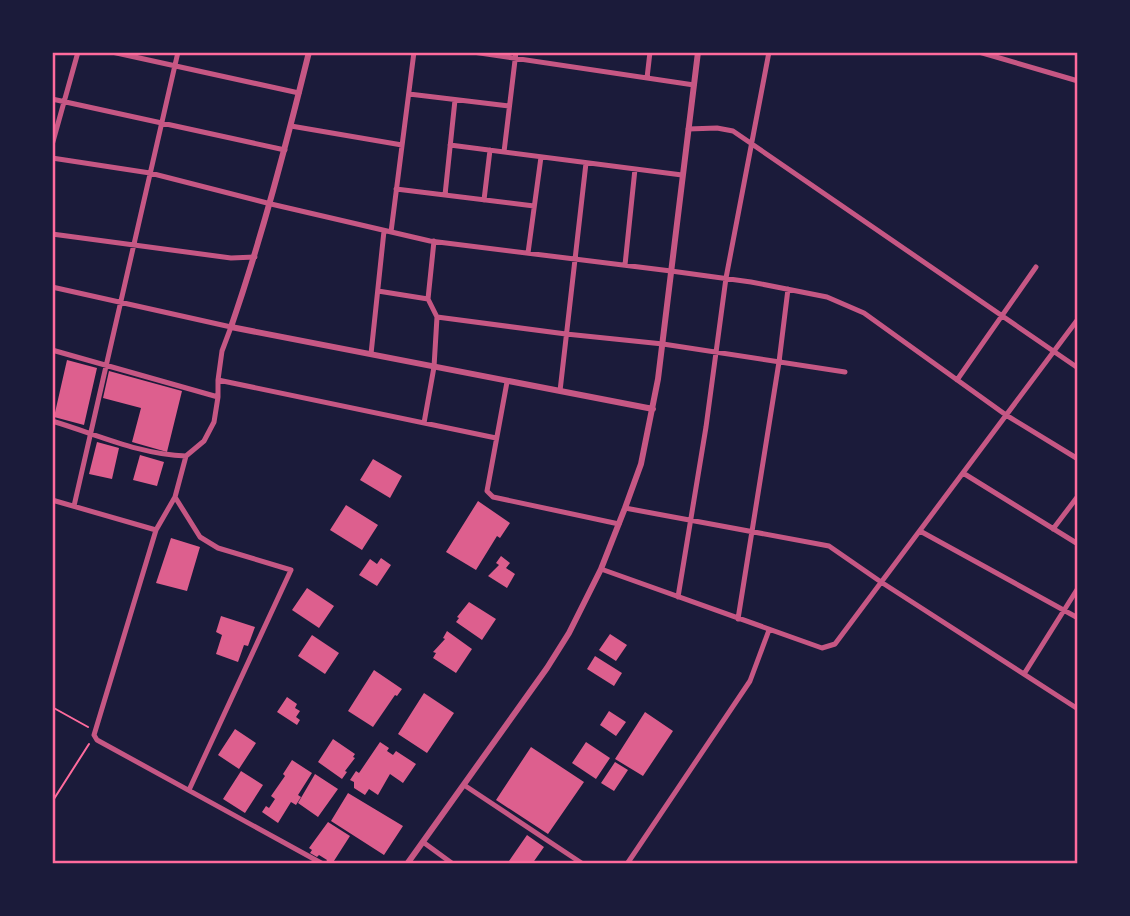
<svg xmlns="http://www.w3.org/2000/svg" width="1130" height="916" font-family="'Zilla Slab',serif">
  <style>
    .building { fill: #dd5f8e }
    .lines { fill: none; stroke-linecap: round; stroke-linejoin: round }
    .path { stroke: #ff6b9d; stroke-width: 2 }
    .minor { stroke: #c65784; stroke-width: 5 }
    .tertiary { stroke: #c65784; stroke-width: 6 }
    .neatline { fill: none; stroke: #ff6b9d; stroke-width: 2.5 }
  </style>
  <rect width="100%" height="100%" fill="#1b1b3a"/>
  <path class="building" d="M67,360L97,368L84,425L54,417Z
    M109,371L182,391L167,452L132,442L141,408L103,398Z
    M97,442L119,448L112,479L89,474Z
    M140,455L164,462L157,486L133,480Z
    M373,459L402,476L390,498L360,480Z
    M478,501L510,523L500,538L497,536L476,570L446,552Z
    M346,505L378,525L362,550L330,530Z
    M171,538L200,547L187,591L156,583Z
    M501,556L510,563L506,568L515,574L507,588L488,576L499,565L496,563Z
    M381,558L391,565L377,586L359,575L370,559L377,564Z
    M307,588L334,606L319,628L292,610Z
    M469,602L496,619L482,640L456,622L459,618L457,617Z
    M221,616L255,627L248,646L244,645L238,662L216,654L222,635L216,632Z
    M447,631L472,649L456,673L433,658L436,653L433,652L445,639L443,638Z
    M610,634L627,645L616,661L599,650Z
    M312,635L339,653L325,674L298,656Z
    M595,656L622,673L614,686L587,669Z
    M374,670L402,689L397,696L395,695L373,727L348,711Z
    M424,693L454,713L427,753L398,734Z
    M287,697L297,704L295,708L300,711L296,717L300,720L297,725L277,712Z
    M609,711L626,722L616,736L600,725Z
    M645,712L673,731L643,776L615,759Z
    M235,729L256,743L239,769L218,755Z
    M333,739L355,754L353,757L355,758L345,771L347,772L342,779L318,762Z
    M380,742L389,748L387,751L393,755L396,751L416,764L403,783L390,774L378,795L369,789L365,795L354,788V782L350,780L356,771L359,773Z
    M586,742L610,758L596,779L572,763Z
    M531,747L584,782L548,834L496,800Z
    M292,760L312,773L298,795L301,797L296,805L291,802L278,823L262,812L266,806L269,808L275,799L271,796L285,776L283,774Z
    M615,762L628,770L614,791L601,783Z
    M241,771L263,785L245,813L223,799Z
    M315,774L338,789L318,817L298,803Z
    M348,793L403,826L384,855L331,821Z
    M328,822L350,836L332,864L326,862L327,860L319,855L317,857L310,853L312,850L309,848Z
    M527,835L544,847L532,864H512L509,861Z"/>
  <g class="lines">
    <path class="path" d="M52,707L88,727
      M52,802L89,744"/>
    <path class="minor" d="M112,52L299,93
      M473,52L694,85
      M979,52L1078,81
      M647,78L650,52
      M409,94L509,106
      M52,99L285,150
      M291,126L402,145
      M688,129L717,128L733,131L1078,368
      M52,145L78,52
      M450,145L682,175
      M504,152L516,52
      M52,158L150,173L271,204L430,241L671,271L751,282L827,297L864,313L1006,415L1078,459
      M396,189L534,206
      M445,195L455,100
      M484,200L490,150
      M391,232L414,52
      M52,234L231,258L255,257
      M528,253L541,157
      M625,265L635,169
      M52,287L231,327L222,351L218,380L496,438
      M378,291L428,299
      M437,317L566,334L663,344L845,372
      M52,350L218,397V380
      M371,354L384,231
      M957,380L1036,267
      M507,382L487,491L493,497L619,524
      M560,391L586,163
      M218,397L214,422L204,441L186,456L175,497L156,530L94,735L97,740L323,864
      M52,421C96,434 141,455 186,456
      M424,423L434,367L437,317L428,299L434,241
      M963,473L1078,544
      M175,497L200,537L218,548L291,570L189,790
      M52,500L156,530
      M74,506L178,52
      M625,508L829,546L881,582L1078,709
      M1053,529L1078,496
      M920,531L1078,618
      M601,569L822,648L835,644L1078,319
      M678,597L706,427L726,278L769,52
      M738,619L779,362L788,289
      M1024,674L1078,588
      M464,785L583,864
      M423,842L453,864
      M627,864L750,681L769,630"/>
    <path class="tertiary" d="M309,52C286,145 262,237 231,327L653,409
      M407,864L547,668L569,633L601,569L625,508L641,464L658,379L698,52"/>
  </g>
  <rect width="1130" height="916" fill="none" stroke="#1b1b3a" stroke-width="108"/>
  <rect x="54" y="54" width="1022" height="808" class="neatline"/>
</svg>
